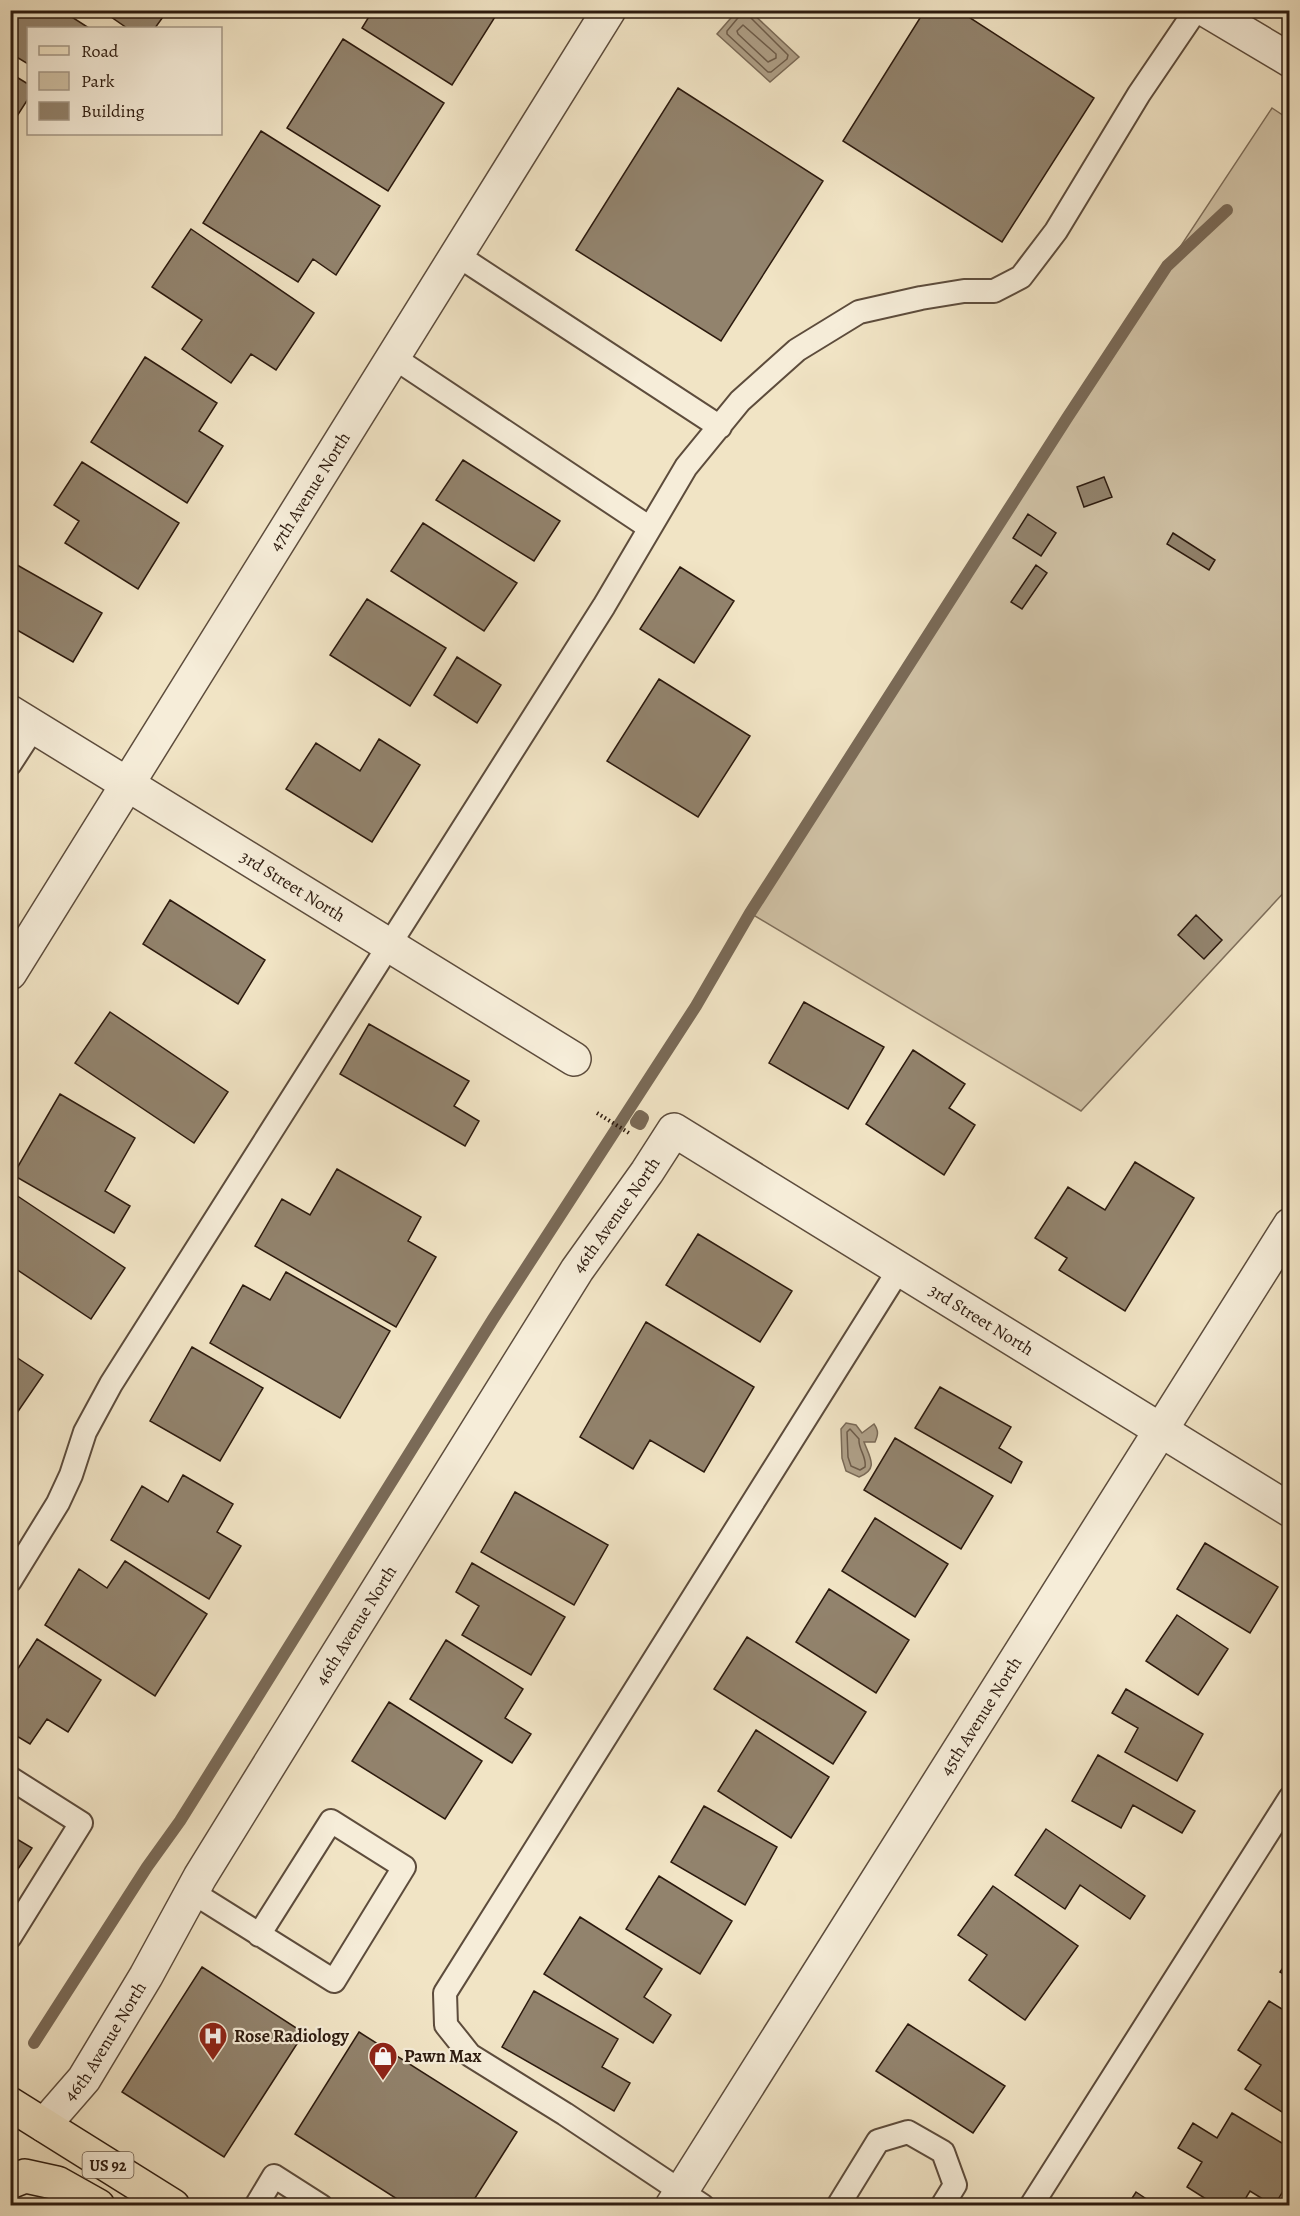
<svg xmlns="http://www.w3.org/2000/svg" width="1300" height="2216" font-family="Alegreya,serif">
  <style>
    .green { fill: #d0c2a6; stroke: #7e6e5a; stroke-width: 1.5 }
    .water { fill: #ae9f87; stroke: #7a6a57; stroke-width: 1.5 }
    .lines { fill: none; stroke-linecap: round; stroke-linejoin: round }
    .shore { stroke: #6d5c4a; stroke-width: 1.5 }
    .stream { stroke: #7a6a57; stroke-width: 12 }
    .building { fill: #92836d; stroke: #2c1a0e; stroke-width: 1.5 }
    .service-casing { stroke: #5d4c3c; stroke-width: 26 }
    .minor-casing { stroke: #5d4c3c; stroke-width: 36 }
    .tertiary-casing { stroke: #5d4c3c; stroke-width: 36 }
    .primary-casing { stroke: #2c1a0e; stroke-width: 36 }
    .path { stroke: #2c1a0e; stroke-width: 4; stroke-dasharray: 1.5 3; stroke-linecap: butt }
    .service { stroke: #f6edd9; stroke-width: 22 }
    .minor { stroke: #f6edd9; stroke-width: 33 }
    .tertiary { stroke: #f6edd9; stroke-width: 33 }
    .primary { stroke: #f1e4c5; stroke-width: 33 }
    .labels { text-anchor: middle; stroke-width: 4.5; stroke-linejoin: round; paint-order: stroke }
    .shield { fill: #f6edd9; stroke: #69594b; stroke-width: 1.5 }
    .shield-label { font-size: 16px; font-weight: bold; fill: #2c1a0e }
    .street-label { font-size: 18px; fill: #2c1a0e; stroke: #f6edd9 }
    .poi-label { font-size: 18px; font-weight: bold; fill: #2c1a0e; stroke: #f6edd9; text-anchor: start }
  </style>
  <rect width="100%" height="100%" fill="#f1e4c5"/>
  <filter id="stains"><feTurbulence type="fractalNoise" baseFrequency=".00333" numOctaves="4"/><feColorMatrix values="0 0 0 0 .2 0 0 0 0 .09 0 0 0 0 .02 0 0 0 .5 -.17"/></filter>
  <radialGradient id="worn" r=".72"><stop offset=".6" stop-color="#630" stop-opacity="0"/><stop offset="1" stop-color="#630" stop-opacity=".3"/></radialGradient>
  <path class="green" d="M1272,108L1290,120L1289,887L1081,1111L750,913L1067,418Z"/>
  <path class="water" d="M737,11H750L799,57L770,82L717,34Z
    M846,1423L856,1425L862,1433L874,1424C879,1431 878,1435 875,1442H864C870,1458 879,1469 859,1477L846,1471L842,1458L841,1429Z"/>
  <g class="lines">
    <path class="shore" d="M742,13H746L788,55L787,59L771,72H768L727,34V31Z
      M743,25L776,54V58L768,62L738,34L737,31Z
      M850,1429L859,1439C858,1449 867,1457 865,1467L860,1470L851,1466L848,1457L847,1432Z"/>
    <path class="stream" d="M640,1116L643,1118L640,1124L636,1122Z
      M34,2043L147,1867L180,1821L493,1319L696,1006L750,913L1067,418L1167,266L1227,210"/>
  </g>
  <path class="building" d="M13,10H61L89,28H28V64L10,53V15Z
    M101,10H168L155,28H127Z
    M373,10H485L495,17L452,85L362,28Z
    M925,10H958L1094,98L1002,242L843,141Z
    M343,39L444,103L388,191L287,128Z
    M10,73L28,84V99L10,127Z
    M678,88L823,181L721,341L576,250Z
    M261,131L380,206L336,275L313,259L298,282L203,223Z
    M191,229L314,313L276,370L251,354L231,383L182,349L202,320L152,287Z
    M145,357L217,403L199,431L223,446L187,503L91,442Z
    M463,460L560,521L534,561L436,500Z
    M82,462L179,523L138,589L65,543L79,521L54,505Z
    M1104,477L1112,497L1084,507L1077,487Z
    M1028,514L1056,533L1041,556L1013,538Z
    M423,523L517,583L484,631L391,571Z
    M1173,533L1215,560L1209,570L1167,544Z
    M10,561L102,613L73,662L10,626Z
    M1036,565L1047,573L1022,609L1011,602Z
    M680,567L734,601L694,663L640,629Z
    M367,599L446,648L410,706L330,655Z
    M457,657L501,685L477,723L434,695Z
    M659,679L750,736L698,817L607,761Z
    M379,739L420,765L372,842L286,789L316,743L360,771Z
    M170,900L265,960L238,1004L143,944Z
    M1196,915L1222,940L1204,959L1178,935Z
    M804,1002L884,1047L848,1109L769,1063Z
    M110,1012L228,1092L194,1143L75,1063Z
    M369,1024L469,1081L454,1106L479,1121L465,1146L340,1074Z
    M913,1050L965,1084L949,1108L975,1125L944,1175L866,1124Z
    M60,1094L135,1138L105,1191L130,1206L114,1233L13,1175Z
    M1135,1162L1194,1198L1125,1311L1059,1270L1067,1258L1035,1238L1068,1187L1105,1210Z
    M337,1169L421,1217L408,1241L436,1257L396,1327L255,1246L282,1199L310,1215Z
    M10,1191L125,1268L91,1319L10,1265Z
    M698,1234L792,1291L760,1342L666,1285Z
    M286,1272L390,1331L340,1418L210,1343L243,1285L270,1300Z
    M646,1322L754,1387L704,1472L650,1440L633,1469L580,1437Z
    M192,1347L263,1388L220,1461L150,1421Z
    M10,1353L43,1375L10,1423Z
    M940,1387L1011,1427L999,1448L1022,1462L1011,1483L915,1428Z
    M895,1438L993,1496L961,1549L864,1490Z
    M183,1475L233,1504L217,1532L241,1546L209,1599L111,1540L142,1486L168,1502Z
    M515,1492L608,1545L574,1605L481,1552Z
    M875,1518L948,1564L915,1617L842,1571Z
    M1205,1543L1278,1587L1250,1633L1177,1589Z
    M125,1561L207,1614L155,1696L45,1625L79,1569L107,1588Z
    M472,1563L565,1617L531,1675L462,1635L479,1606L456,1592Z
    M829,1589L909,1640L876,1693L796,1642Z
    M1177,1615L1228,1649L1198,1695L1146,1661Z
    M747,1637L866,1712L833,1764L714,1689Z
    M37,1639L101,1680L68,1732L47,1719L30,1744L10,1732V1681Z
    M446,1640L523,1689L505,1718L531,1734L512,1763L410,1699Z
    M1126,1689L1203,1734L1177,1781L1125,1752L1138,1728L1112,1713Z
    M389,1702L482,1761L445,1819L352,1761Z
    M756,1730L829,1777L791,1838L718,1791Z
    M1098,1755L1195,1811L1182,1833L1133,1805L1121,1828L1072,1801Z
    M704,1806L777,1847L745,1905L671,1862Z
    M1046,1829L1145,1896L1130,1919L1080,1885L1065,1909L1015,1875Z
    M10,1835L32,1848L10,1881Z
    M659,1876L732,1921L700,1974L626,1929Z
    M993,1886L1078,1946L1025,2020L969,1980L987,1955L958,1935Z
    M580,1917L662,1969L644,1997L671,2015L653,2043L544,1974Z
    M1290,1958V1978L1280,1972Z
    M202,1967L304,2033L224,2157L122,2092Z
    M534,1991L618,2039L602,2067L630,2083L614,2111L502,2047Z
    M1269,2001L1290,2014V2117L1245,2089L1261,2065L1238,2050Z
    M908,2024L1005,2086L973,2133L876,2071Z
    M359,2032L517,2132L470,2206H408L295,2134Z
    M1232,2113L1290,2148V2180L1274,2206L1250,2191L1241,2206H1217L1187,2187L1202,2162L1178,2148L1193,2123L1217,2138Z
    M1136,2192L1157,2206H1127Z"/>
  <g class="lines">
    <g class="service-casing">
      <path id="service" d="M457,255L720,427
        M393,357L650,528
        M10,764L34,727
        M10,1581L58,1503L71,1475L85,1432L111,1384L604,606L686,467L740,401L797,350L859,312L921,298L964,291H994L1021,277L1056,231L1139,94L1196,10
        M10,1778L81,1823L10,1937
        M192,1892L334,1981L404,1867L331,1821L259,1935
        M256,2206L274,2176L321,2206
        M703,2206L565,2114L470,2055L446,2025L445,1993L900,1268
        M838,2206L878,2141L908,2132L943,2152L955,2185L942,2206
        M1031,2206L1290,1798"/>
    </g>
    <g class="minor-casing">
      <g id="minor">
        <path id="s1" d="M10,712L574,1059"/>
        <path id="s2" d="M10,973L609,10"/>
        <path id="s3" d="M44,2125L84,2079L146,1976L200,1877L321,1681L577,1270L647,1172L674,1130L1290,1510"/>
        <path id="s4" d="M672,2206L1290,1225"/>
      </g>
    </g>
    <g class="tertiary-casing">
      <path id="tertiary" d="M1206,10L1290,60"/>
    </g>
    <g class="primary-casing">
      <path id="primary" d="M10,2104L173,2206
        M10,2182L25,2176L57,2183L98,2206"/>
    </g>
    <path class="path" d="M597,1113L629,1133"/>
    <use href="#service" class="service"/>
    <use href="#minor" class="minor"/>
    <use href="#tertiary" class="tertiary"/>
    <use href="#primary" class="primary"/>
  </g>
  <defs>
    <g id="hospital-pin" transform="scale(1.5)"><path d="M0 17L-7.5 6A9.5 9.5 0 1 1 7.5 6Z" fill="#8f2418" stroke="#f6edd9"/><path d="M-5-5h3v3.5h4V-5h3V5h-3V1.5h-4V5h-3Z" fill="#fff"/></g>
    <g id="shop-pin" transform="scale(1.5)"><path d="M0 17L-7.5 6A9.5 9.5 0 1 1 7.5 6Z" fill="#8f2418" stroke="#f6edd9"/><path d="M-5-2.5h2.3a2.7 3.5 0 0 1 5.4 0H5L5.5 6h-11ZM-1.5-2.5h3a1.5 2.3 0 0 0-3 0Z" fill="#fff"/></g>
  </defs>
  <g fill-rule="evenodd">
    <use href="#hospital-pin" x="213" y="2036"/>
    <use href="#shop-pin" x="383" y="2056"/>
  </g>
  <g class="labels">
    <rect class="shield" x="82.5" y="2152" width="51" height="26" rx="4.5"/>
    <g class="shield-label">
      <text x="108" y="2171">US 92</text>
    </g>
    <g class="street-label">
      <text dy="6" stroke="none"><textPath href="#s2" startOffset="567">47th Avenue North</textPath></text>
      <text dy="6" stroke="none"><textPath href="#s1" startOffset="332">3rd Street North</textPath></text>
      <text dy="6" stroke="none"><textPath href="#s3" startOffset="1076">46th Avenue North</textPath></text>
      <text dy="6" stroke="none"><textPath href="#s3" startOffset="1540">3rd Street North</textPath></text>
      <text dy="6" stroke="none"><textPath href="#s3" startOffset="590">46th Avenue North</textPath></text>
      <text dy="6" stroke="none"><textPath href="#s4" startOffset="579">45th Avenue North</textPath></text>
      <text dy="6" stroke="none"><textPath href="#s3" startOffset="104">46th Avenue North</textPath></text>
    </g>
    <g class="poi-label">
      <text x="234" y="2042">Rose Radiology</text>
      <text x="404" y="2062">Pawn Max</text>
    </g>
  </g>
  <rect width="1300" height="2216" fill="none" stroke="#f1e4c5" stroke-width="36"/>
  <rect x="12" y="12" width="1276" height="2192" fill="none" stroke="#2c1a0e" stroke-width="3"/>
  <rect x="18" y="18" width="1264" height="2180" fill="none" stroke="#2c1a0e" stroke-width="1.5"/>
  <rect x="27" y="27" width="195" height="108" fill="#f6edd9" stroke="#a59988" stroke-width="1.5"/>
  <rect x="39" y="46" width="30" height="9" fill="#f1e4c5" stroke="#a59988" stroke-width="1.5"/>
  <text x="81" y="57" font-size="18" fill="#2c1a0e">Road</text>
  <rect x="39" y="72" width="30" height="18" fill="#d0c2a6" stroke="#a59988" stroke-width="1.5"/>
  <text x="81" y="87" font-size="18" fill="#2c1a0e">Park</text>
  <rect x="39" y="102" width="30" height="18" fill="#92836d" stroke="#a59988" stroke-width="1.5"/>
  <text x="81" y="117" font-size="18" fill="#2c1a0e">Building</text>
  <rect width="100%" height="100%" filter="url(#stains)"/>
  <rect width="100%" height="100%" fill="url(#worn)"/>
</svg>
